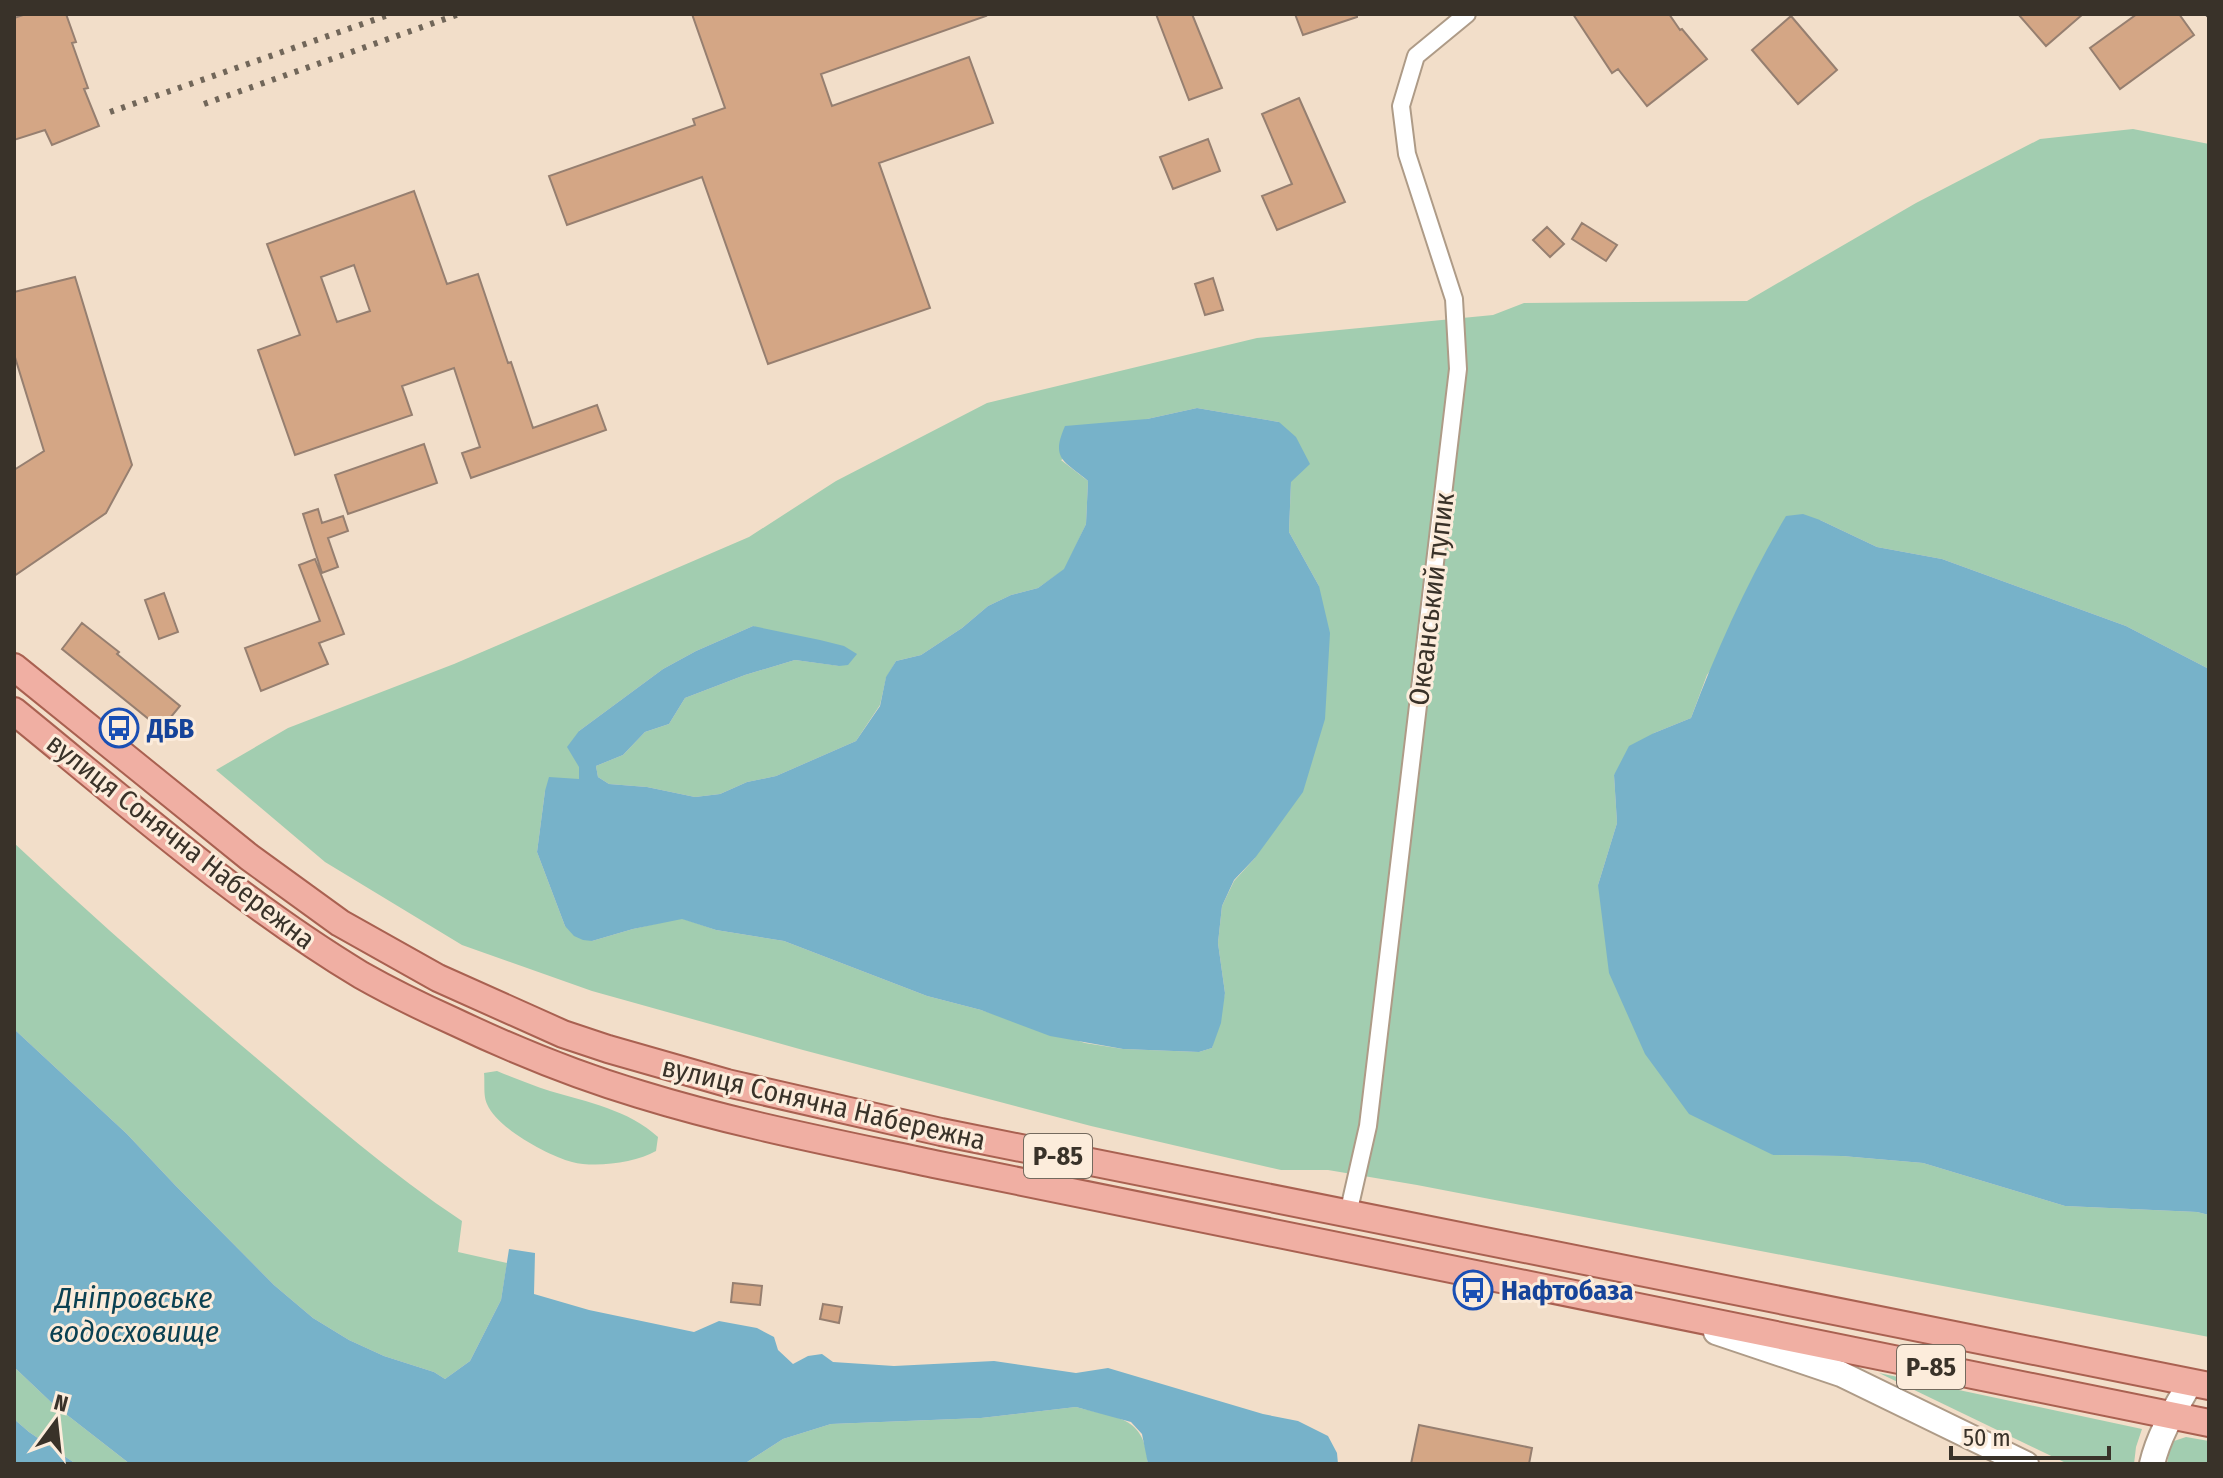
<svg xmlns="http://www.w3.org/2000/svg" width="2223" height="1478" font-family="'Fira Sans Condensed',sans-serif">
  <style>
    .green { fill: #a2cdb0; fill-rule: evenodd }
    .water { fill: #77b2c9 }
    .building { fill: #d4a685; stroke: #967f70; stroke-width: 2; fill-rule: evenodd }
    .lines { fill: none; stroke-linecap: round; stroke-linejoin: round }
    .minor-casing { stroke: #ae9b87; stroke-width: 20 }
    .secondary-casing { stroke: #ae9b87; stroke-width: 28 }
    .primary-casing { stroke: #a96151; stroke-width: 30 }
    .minor { stroke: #fff; stroke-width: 16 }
    .secondary { stroke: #fff; stroke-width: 24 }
    .primary { stroke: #f0afa3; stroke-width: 26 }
    .rail { stroke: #716659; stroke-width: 6; stroke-dasharray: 4 8; stroke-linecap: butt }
    .labels { text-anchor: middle; stroke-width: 6; stroke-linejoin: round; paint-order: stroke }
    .shield { fill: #fcecdb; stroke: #746a5e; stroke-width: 2 }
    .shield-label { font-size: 26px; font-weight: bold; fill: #393229 }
    .street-label { font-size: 28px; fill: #393229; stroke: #fcecdb }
    .transit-label { font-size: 28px; font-weight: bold; fill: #164399; stroke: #fcecdb; text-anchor: start }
    .water-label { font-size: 30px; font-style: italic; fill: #0b4152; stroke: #fcecdb }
  </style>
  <rect width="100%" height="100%" fill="#f2dec9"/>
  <path class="green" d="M2133,129L2209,144V669L2126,626L1942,559L1877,547L1820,520L1707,675L1691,718L1654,733L1614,775L1617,823L1598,885L1773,1155L1842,1156L1923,1163L2065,1206L2197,1212L2209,1215V1337L1417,1185L1328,1170H1281L1091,1126L803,1050L592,991L462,945L325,862L216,770L288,728L454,664L749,537L836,481L987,403L1257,338L1493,315L1524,303L1747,301L1916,203L2040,139ZM1197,408L1279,422L1291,482L1289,532L1319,586L1255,858L1234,881L1222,906L1218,943L1225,993L1212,1048L1199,1052L1123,1049L1085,1043L981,1010L927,996L784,941L716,930L681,918L633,929L592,941L565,926L537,852L545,791L579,779V731L663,669L696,651L753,626L840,666L795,660L745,675L685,698L669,724L645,732L623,755L596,766L598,777L609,784L647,787L695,797L720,794L747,782L776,776L856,741L880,705L886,678L896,661L921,655L962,628L988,606L1011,595L1038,588L1065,569L1086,524L1088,481L1061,460L1147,419Z
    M14,843C94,918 177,991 261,1062C326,1117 391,1174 462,1221L458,1252L507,1263L501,1300L470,1361L445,1379L434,1372L384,1356L349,1340L313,1318L274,1285L175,1185L127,1134L14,1029Z
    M497,1071C514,1078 532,1085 550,1091C587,1102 629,1110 658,1137L656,1151C635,1163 595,1168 572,1162C547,1155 497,1128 487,1104C483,1096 485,1082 484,1073Z
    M14,1367L53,1404L130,1464H76L29,1432L14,1419Z
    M1879,1373L2142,1429L2136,1447L2134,1464H2068Z
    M1076,1407C1116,1418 1145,1415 1148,1464H744L783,1439L831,1424L981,1418Z
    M2186,1437L2209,1441V1464H2167L2169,1453L2174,1441Z"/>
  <path class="water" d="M1197,408L1279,422L1296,437L1310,464L1291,482L1289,532L1319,586L1330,633L1325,719L1303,792L1255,858L1234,880L1222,906L1218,943L1225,993L1221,1023L1212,1048L1199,1052L1123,1049L1050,1036L981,1010L927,996L784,941L716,930L682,919L633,929L592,941L583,940L574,936L565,926L537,852L545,791L549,777L579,779V767L567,747L579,731L663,669L696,651L753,626L820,640L844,646L857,654L848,665L839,666L795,660L745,675L685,698L669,724L645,732L623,755L596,766L598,777L609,784L647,787L695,797L720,794L747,782L776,776L856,741L880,706L886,677L896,661L921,655L962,628L988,606L1011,595L1038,588L1064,569L1086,524L1088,481C1065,461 1050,460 1065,426L1147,419Z
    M1803,514L1820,520L1877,547L1942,559L2126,626L2209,669V1215L2197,1212L2065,1206L1923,1163L1842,1156L1773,1155L1689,1114L1645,1054L1609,973L1598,885L1617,823L1614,775L1629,746L1654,733L1691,718C1717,649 1748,580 1786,516Z
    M14,1029L127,1134L175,1185L274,1285L313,1318L349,1340L384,1356L434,1372L445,1379L470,1361L501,1300L509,1249L535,1253L534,1294L589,1310L694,1332L719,1321L757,1328L774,1337L778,1350L793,1364L808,1356L822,1354L833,1362L894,1366L994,1361L1076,1373L1108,1368L1263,1414L1298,1421L1328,1436L1337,1453L1338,1464H1148L1142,1434L1131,1422L1076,1407L981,1418L831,1424L783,1439L744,1464H130L53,1404L14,1367Z
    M14,1419L29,1432L76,1464H14Z"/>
  <path class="building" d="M26,14H66L76,42L72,43L88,88L84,89L99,126L52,145L45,130L14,140V18Z
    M692,14H985L986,16L821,74L832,106L969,57L993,123L879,163L930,308L768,364L702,177L567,225L549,176L695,125L693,119L725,108Z
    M1156,14H1192L1222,88L1189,100Z
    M1295,14H1357V17L1303,35Z
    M1573,14H1669L1680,30L1682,29L1707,59L1647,106L1618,69L1612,73Z
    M2018,14H2083L2046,46Z
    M2137,14H2179L2194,35L2120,89L2090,48Z
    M1791,16L1837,70L1798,104L1752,50Z
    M1299,98L1345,202L1277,230L1262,196L1292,184L1262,114Z
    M1208,139L1220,171L1173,189L1160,157Z
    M414,191L447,284L478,274L508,363L511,362L533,428L597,405L606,430L471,478L462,453L480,447L454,368L402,386L412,415L295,455L258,350L300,335L267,244ZM354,265L370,311L337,322L321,277Z
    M1582,223L1617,245L1606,261L1572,239Z
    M1547,227L1564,244L1550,257L1533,240Z
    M75,277L132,465L106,513L14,576V470L44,451L14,354V292Z
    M1213,278L1223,310L1205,315L1195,284Z
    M424,444L437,483L348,514L335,475Z
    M318,509L322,523L343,516L348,531L328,538L338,567L322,573L303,514Z
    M315,559L344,634L319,643L328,664L261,691L245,648L320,621L299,565Z
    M164,593L178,632L159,639L145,600Z
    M82,623L119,652L117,654L180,706L161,729L62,649Z
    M733,1283L762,1286L760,1305L731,1302Z
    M823,1304L842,1307L839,1323L820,1319Z
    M1419,1425L1532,1448L1529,1464H1411Z"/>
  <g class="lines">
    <g class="minor-casing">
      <path id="minor" d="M1348,1214L1368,1126L1458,369L1454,299L1407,154L1401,106L1416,56L1467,14"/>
    </g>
    <g class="secondary-casing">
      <path id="secondary" d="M1716,1332L1841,1374L2026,1464
        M2152,1464C2159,1434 2175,1409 2190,1383"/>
    </g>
    <g class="primary-casing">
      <path id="primary" d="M14,667L249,857L340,923L438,978L563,1034L608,1049L727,1083L941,1132L2209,1386
        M14,711C126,802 237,900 361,975C391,992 422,1007 453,1021C514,1050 575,1075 639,1094C736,1124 836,1143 934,1164L2209,1423"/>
    </g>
    <use href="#minor" class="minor"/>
    <use href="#secondary" class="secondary"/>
    <use href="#primary" class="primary"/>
    <path class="rail" d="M2208,14L2209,16
      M204,104L459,14
      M110,112L391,14"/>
  </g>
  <defs>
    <g id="bus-ring" transform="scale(2)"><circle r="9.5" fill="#fcecdb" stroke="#1a4fb4" stroke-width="1.5"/><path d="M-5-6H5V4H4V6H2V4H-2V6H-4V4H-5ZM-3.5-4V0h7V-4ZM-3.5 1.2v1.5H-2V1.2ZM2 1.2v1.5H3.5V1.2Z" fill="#1a4fb4"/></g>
  </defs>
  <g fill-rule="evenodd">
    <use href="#bus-ring" x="119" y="728"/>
    <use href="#bus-ring" x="1473" y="1290"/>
  </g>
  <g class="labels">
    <g class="shield">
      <rect x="1024" y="1134" width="68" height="44" rx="6"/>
      <rect x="1897" y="1345" width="68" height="44" rx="6"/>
    </g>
    <g class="shield-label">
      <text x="1058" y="1165">Р-85</text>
      <text x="1931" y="1376">Р-85</text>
    </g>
    <g class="street-label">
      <text transform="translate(1431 599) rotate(-83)" y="10">Океанський тупик</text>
      <text transform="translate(181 841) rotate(38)" y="10">вулиця Сонячна Набережна</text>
      <text transform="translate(824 1103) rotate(13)" y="10">вулиця Сонячна Набережна</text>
    </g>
    <g class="transit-label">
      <text x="147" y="738">ДБВ</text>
      <text x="1501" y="1300">Нафтобаза</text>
    </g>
    <g class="water-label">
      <text x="134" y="1308">Дніпровське<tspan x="134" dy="34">водосховище</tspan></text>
    </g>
  </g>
  <rect width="2223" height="1478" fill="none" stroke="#393229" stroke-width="32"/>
  <g transform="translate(56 1422) rotate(15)" stroke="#fcecdb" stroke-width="6" paint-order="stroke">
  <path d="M0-6L14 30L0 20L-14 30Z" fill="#393229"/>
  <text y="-12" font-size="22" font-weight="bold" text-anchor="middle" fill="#393229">N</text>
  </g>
  <path d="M1951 1446v12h158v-12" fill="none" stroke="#393229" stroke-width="4"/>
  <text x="1963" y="1446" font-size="24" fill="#393229" stroke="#fcecdb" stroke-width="6" paint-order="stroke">50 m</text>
</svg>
